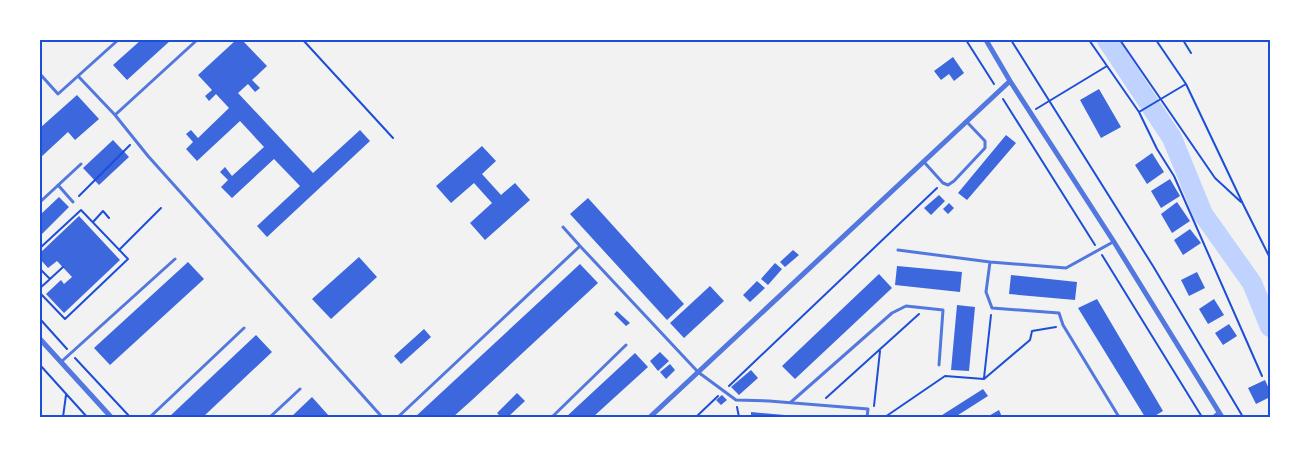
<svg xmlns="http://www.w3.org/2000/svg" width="1310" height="457" font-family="Inter,sans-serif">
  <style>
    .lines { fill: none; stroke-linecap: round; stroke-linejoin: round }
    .river { stroke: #bfd3fe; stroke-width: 20 }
    .building { fill: #3d67dc }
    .path { stroke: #1d4ed8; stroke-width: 2 }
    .service { stroke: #5277de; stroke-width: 3 }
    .minor { stroke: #5277de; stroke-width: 5 }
    .neatline { fill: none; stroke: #1d4ed8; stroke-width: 2 }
  </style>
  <rect width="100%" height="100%" fill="#f2f2f2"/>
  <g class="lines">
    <path class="river" d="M1107,40L1172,138L1203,214L1252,283L1270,327"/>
  </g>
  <path class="building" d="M141,40H171L127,80L113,65Z
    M236,40H242L267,66L252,80L260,88L255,92L248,84L238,93L313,173L360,130L370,141L267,237L257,226L300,186L274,159L232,198L221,187L228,180L220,172L225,167L232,176L264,147L240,121L197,161L186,149L193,142L186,134L191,130L198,138L229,108L216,94L209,101L205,96L212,90L198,75Z
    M953,57L964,73L954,81L949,74L941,80L934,71Z
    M1099,89L1121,127L1101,138L1080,100Z
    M77,95L99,119L75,140L68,132L40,158V128Z
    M1006,135L1016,143L967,200L958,193Z
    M113,140L129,157L99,185L83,168Z
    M482,146L496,161L482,174L501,195L515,183L530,200L485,240L470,223L492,203L474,183L451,203L436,186Z
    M1152,153L1164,172L1147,184L1135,165Z
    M1170,179L1180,196L1161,208L1151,191Z
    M939,195L945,201L931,215L924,208Z
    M59,197L69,207L40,236V215Z
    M588,198L684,304L667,320L570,214Z
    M1177,202L1190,221L1172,233L1161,214Z
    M949,203L954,208L948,214L943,209Z
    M79,216L120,260L64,313L46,294L61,280L64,284L72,277L57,261L48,268L40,259V253Z
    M1190,229L1201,243L1183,255L1174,240Z
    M793,250L799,255L785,267L780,262Z
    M359,257L377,277L331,319L312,299Z
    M188,262L204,279L110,365L94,348Z
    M775,263L782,269L768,285L761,279Z
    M580,264L598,283L472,400L453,417H415Z
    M897,266L962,272L960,292L895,285Z
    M1197,272L1205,288L1189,296L1181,280Z
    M879,274L892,288L795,379L782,366Z
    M1011,275L1077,282L1075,300L1009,294Z
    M757,281L765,288L750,302L743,295Z
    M710,286L724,301L684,338L670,323Z
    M1097,299L1163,411L1153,417H1145L1078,308Z
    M1214,299L1224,315L1208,324L1199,309Z
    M957,305L975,307L969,371L951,370Z
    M617,311L630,323L626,326L614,314Z
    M1229,324L1237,336L1223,345L1215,333Z
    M424,329L431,337L401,364L394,356Z
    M256,335L272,352L203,417H169Z
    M660,352L669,361L658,371L650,361Z
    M635,353L648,367L593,417H566Z
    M670,364L675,370L666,379L660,372Z
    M751,370L758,378L739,395L731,387Z
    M1265,380L1270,391V397L1256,404L1248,388Z
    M983,389L988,396L955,417H939Z
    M517,393L525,401L508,417H501L497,413Z
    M722,395L727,400L721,405L716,400Z
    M312,397L329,416L291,417Z
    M999,410L1002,417H987Z
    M751,412L796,416V417H751Z"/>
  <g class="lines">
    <path class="path" d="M303,40L393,138
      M966,40L994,84
      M1011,40L1153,266L1243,417
      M1089,40L1139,112L1157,149L1174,176L1262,376
      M1120,40L1215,178L1241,202
      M1156,40L1186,84L1243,204L1270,258
      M1183,40L1191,53
      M1003,99L1095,245
      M1036,109L1107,66
      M1139,112L1186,84
      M79,196L130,145
      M93,222L103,211L109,218
      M40,248L81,210L128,259L65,319L40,293
      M119,250L161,208
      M1102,255L1202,417
      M40,269L50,279L63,267
      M40,288L49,280
      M40,319L67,349
      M75,358L130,417
      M40,365L87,417
      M984,378L991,315
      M729,386L937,188
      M826,398L919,314
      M874,406L880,351
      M737,407L739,417
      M63,417L66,395
      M696,417L718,396
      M885,417L945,376L984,379L1030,340L1032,331L1056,327"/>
    <path class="service" d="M40,74L58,94L78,76L115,115L148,156L382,417
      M78,76L118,40
      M115,115L197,40
      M924,162L943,183L948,185L954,181L985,148V141L966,121
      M58,185L73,202
      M40,202L81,164
      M563,227L580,246
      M898,250L990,262L1066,268L1113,242
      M990,262L986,292L992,308L1059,313L1063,325L1119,417
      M61,362L175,259
      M791,402L892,313L906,306L943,310L939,365
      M150,417L244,328
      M270,417L300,389
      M398,417L580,246L698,372L736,400L769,401L868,409L867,417
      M552,417L626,345
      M1213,417L1219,412"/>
    <path class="minor" d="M986,40L1010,81L1114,242L1222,417
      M40,339L111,417
      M650,417L1010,81"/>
  </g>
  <rect width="1310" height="457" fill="none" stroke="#ffffff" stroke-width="82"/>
  <rect x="41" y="41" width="1228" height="375" class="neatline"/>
</svg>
